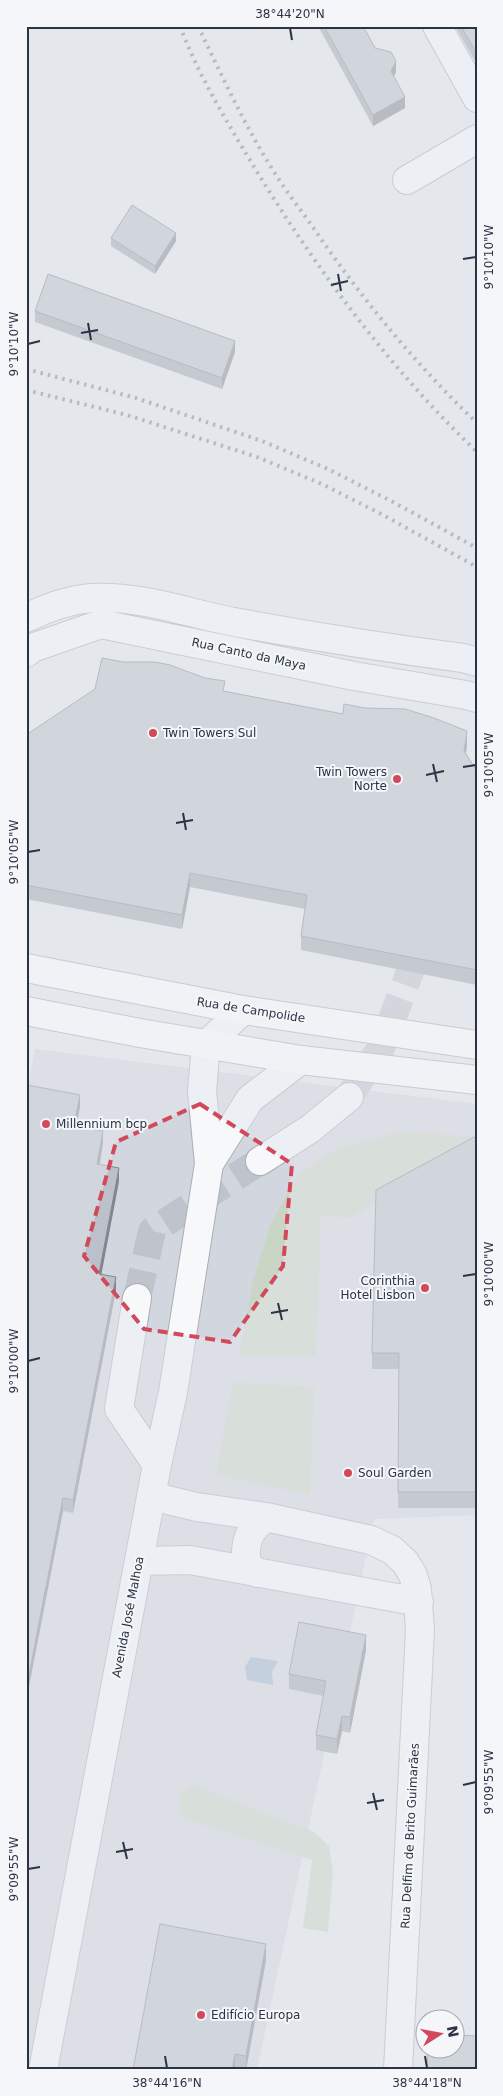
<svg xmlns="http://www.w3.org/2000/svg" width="503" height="2096" font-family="'DejaVu Sans',sans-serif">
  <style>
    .built { fill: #d2d6de }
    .green { fill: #c9d6c5 }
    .water { fill: #9fb4cc }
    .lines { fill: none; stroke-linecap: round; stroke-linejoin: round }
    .minor-tunnel { stroke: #bfc3cb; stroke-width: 28; stroke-dasharray: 28 14; stroke-linecap: butt }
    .minor-casing { stroke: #a9aeb7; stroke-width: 30 }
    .major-casing { stroke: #a3abb8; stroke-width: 30 }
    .minor { stroke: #f7f8fa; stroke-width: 28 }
    .major { stroke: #fff; stroke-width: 28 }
    .rail { stroke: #7d8696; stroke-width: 4; stroke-dasharray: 2.5 5; stroke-linecap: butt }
    .wall { fill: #a1a5ae }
    .shaded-wall { fill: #83868d }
    .building { fill: #bbc0ca; stroke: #83868d }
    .marked { fill: none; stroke: #d1495b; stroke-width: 4; stroke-dasharray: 10 6; stroke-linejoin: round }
    .ticks { fill: none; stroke: #2b3445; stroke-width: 2 }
    .poi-dot { fill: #d1495b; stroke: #f4f6f9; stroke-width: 2 }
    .labels { text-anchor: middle; stroke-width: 4; stroke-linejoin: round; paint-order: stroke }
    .street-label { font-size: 12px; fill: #2b3445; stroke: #f4f6f9 }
    .poi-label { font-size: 12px; fill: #2b3445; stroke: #f4f6f9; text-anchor: start }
    .neatline { fill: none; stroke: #2b3445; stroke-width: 2 }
    .ticks-label { font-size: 12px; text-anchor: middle; fill: #2b3445 }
  </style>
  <rect width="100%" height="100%" fill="#e4e7ec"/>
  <path class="built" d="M35,1049L477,1104V1515L374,1519L257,2070H26V1098Z"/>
  <path class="green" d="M404,1131L477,1137L350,1218L321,1216L316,1357L239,1356L253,1281L271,1223L298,1174L337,1148Z
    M233,1382L314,1387L310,1495L216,1475Z
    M193,1785L314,1832L329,1846L333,1872L328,1932L303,1928L312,1860L182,1818L179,1807L181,1792Z"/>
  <path class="water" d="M251,1657L278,1661L272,1672L273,1685L247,1680L245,1667Z"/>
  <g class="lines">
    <path class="minor-tunnel" d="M349,1097L382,1046L423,937
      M137,1298L152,1231L260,1161"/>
    <g class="minor-casing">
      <path id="minor" d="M437,26L477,98
        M407,180L477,139
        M26,618C46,608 69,600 91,598C140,595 187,613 234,622C310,636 386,648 463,658L477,662
        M26,653L32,648L101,624L354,676L466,695L477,698
        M260,1161L310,1129L349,1097
        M209,1164L250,1099L301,1060
        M137,1298L119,1409L157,1465
        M151,1496L197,1507L266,1517L371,1540L392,1550L405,1562L413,1575L417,1589L420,1630L398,2070
        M139,1561L190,1560L419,1602
        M257,1573L246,1563C245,1539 248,1532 266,1517
        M43,2070L157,1465L173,1392L209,1164L202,1091L206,1045L243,1010"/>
    </g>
    <g class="major-casing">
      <path id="major" d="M26,968L243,1010L477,1045
        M26,1011L140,1033L301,1060L477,1080"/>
    </g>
    <use href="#minor" class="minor"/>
    <use href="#major" class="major"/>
    <path class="rail" d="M180,26C197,72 223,115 248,157C312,263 387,366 477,452
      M198,26C221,74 243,122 271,167C283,187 297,205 310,223C359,295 414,363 477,423
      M26,369L136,398L262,441L328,469L393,502L477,548
      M26,390L127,415L257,457L322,484L385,516L477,567"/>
  </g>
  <path class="wall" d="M318,26H363L375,48L396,72L394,76L405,108L373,126Z
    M455,26H477V65Z
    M111,238L176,241L155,274L111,246Z
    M35,311L235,352L222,389L35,322Z
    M225,691L467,745L466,754L477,771V985L301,950V936L305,909L190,887L182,929L26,899V735Z
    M27,1087L80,1107L76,1125L103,1143L100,1164L119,1181L101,1274L116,1290L73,1513L63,1511Z
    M477,1138V1508H398L399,1369H372V1353Z
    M366,1650L350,1733L342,1731L337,1754L316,1750V1735L324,1696L289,1689V1674Z
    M266,1960L246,2070H133Z"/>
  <path class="shaded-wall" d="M396,61V72L391,82V71Z
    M405,97V108L373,126V115Z
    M176,233V241L155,274V266Z
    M235,341V352L222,389V378Z
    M467,731V745L464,766V751Z
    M190,873V887L182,929V915Z
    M80,1095V1107L74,1137V1125Z
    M103,1131V1143L97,1176V1164Z
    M119,1168V1181L99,1287V1274Z
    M116,1277V1290L73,1513V1500Z
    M63,1498V1511L26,1702V1690Z
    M366,1635V1650L350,1733V1717Z
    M342,1716V1731L337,1754V1739Z
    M266,1944V1960L246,2070V2056Z
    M235,2054V2070H232Z"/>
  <path class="building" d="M324,26H363L375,48L391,52L396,61L391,71L405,97L373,115Z
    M461,26H477V54Z
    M132,205L176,233L155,266L111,238Z
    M48,274L235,341L222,378L35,311Z
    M102,658L123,662H155L170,665L205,678L225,681L223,691L343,714L344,704L365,708L405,709L434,718L467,731L464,751L477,771V970L301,936L307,895L190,873L182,915L26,885V735L95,689Z
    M27,1085L80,1095L74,1125L103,1131L97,1164L119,1168L99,1274L116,1277L73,1500L63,1498L26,1690V1087H27Z
    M474,1137L477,1138V1492H398L399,1353H372L376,1190Z
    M299,1622L366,1635L350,1717L342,1716L337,1739L316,1735L326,1681L289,1674Z
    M160,1924L266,1944L246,2056L235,2054L232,2070H133Z
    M477,2003V2070H427L428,2048H456V2035L476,2036Z"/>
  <path d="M0 0H503V2096H0ZM200,1104L292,1164L283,1266L230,1342L144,1329L84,1256L116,1142Z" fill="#e4e7ec" fill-opacity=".55" fill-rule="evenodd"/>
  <path class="marked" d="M200,1104L292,1164L283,1266L230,1342L144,1329L84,1256L116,1142Z"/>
  <path class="ticks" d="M290,28L292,40M463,259L476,257M338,274L341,291M331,285L348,281M88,323L91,340M81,333L98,330M28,344L40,341M433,764L437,782M463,767L476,765M426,775L444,771M183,813L186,830M176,823L193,820M28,852L40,850M463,1276L476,1274M278,1303L282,1320M271,1313L288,1310M28,1361L40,1358M463,1785L476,1782M373,1793L377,1810M367,1803L384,1800M123,1842L127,1859M116,1852L133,1849M28,1869L40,1867M165,2056L167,2068M425,2056L427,2068"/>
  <g class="poi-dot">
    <circle cx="153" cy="733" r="5"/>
    <circle cx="397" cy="779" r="5"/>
    <circle cx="46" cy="1124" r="5"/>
    <circle cx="425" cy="1288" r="5"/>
    <circle cx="348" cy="1473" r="5"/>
    <circle cx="201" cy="2015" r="5"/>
  </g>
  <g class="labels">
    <g class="street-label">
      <text transform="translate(249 654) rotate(12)" y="4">Rua Canto da Maya</text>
      <text transform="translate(251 1010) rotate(9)" y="4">Rua de Campolide</text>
      <text transform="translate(128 1617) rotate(-79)" y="4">Avenida José Malhoa</text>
      <text transform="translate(410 1836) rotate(-87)" y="4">Rua Delfim de Brito Guimarães</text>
    </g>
    <g class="poi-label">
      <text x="163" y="737">Twin Towers Sul</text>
      <text x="387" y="776" text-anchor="end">Twin Towers<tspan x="387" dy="14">Norte</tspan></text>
      <text x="56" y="1128">Millennium bcp</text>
      <text x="415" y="1285" text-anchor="end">Corinthia<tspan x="415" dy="14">Hotel Lisbon</tspan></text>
      <text x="358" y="1477">Soul Garden</text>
      <text x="211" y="2019">Edifício Europa</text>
    </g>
  </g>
  <rect width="503" height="2096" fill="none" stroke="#f4f6f9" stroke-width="55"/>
  <g transform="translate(440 2034) rotate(79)"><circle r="24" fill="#f4f6f9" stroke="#a4a8b1"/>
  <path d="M0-4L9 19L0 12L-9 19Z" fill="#d1495b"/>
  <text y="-8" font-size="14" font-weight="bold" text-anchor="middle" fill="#2b3445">N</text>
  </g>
  <rect x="28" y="28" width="448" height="2040" class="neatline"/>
  <g class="ticks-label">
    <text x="290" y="18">38°44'20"N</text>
    <text transform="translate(489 257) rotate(-90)" y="4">9°10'10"W</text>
    <text transform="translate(14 344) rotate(-90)" y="4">9°10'10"W</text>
    <text transform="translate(489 765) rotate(-90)" y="4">9°10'05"W</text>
    <text transform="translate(14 852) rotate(-90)" y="4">9°10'05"W</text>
    <text transform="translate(489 1274) rotate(-90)" y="4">9°10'00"W</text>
    <text transform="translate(14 1361) rotate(-90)" y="4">9°10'00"W</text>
    <text transform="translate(489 1782) rotate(-90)" y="4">9°09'55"W</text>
    <text transform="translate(14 1869) rotate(-90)" y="4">9°09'55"W</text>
    <text x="167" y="2087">38°44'16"N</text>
    <text x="427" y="2087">38°44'18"N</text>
  </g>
</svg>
